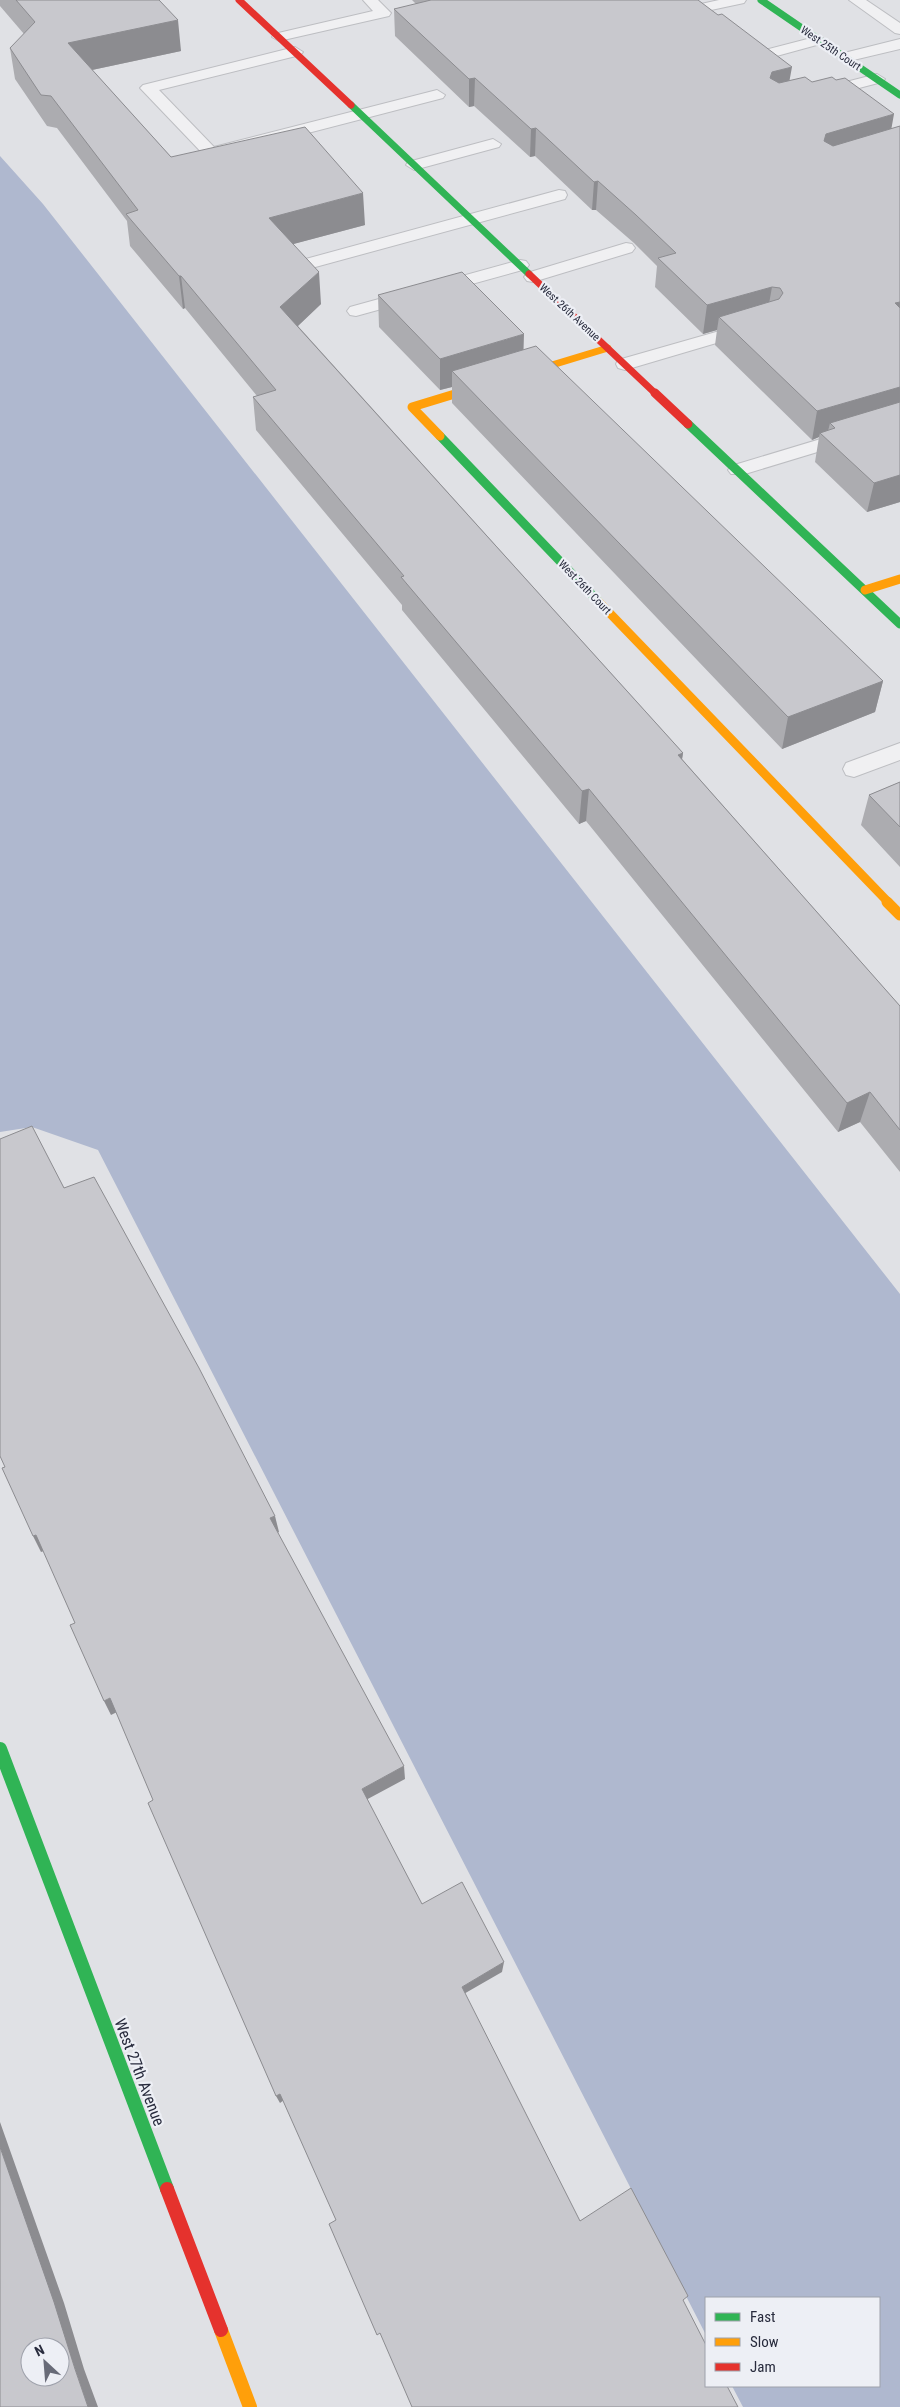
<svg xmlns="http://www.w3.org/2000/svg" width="900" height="2407" font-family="'Roboto Condensed',sans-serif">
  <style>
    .water { fill: #afb8cf }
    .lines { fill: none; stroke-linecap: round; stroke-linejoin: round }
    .lane-casing { stroke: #bdbec2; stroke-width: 2 }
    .lane { fill: #f0f0f2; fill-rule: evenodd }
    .fast-far2 { stroke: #30b455; stroke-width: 7 }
    .fast-far1 { stroke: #30b455; stroke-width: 9 }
    .fast { stroke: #30b455; stroke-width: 14 }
    .slow-far3 { stroke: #ff9f0a; stroke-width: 7 }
    .slow-far2 { stroke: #ff9f0a; stroke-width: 9 }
    .slow-far1 { stroke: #ff9f0a; stroke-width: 11 }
    .slow { stroke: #ff9f0a; stroke-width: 14 }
    .jam-far2 { stroke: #e5322d; stroke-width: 7 }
    .jam-far1 { stroke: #e5322d; stroke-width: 9 }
    .jam { stroke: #e5322d; stroke-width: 14 }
    .wall { fill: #acacb0 }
    .shaded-wall { fill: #8c8c90 }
    .building { fill: #c8c8cd; stroke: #8c8c90; fill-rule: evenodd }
    .labels { text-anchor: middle; stroke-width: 4.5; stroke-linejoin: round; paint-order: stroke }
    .far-street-label { font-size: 11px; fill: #282b3d; stroke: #edeff5 }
    .near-street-label { font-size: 16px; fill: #282b3d; stroke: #edeff5 }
  </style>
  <rect width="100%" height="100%" fill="#e0e1e5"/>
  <path class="water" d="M0,156L43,204L900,1294V2407H743L732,2386H879V2298H706V2335L98,1150L32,1127L0,1132Z"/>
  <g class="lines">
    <g class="lane-casing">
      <path id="lane" d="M363,0H378L391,13L389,16L279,41L272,37L274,34L373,11Z
        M719,0H746L744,3L697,13L690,9L692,6Z
        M849,0H866L900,23V34L895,33Z
        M819,36L826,40L824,43L762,60L754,55L757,52Z
        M900,39V49L845,62L837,57L840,54Z
        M295,47L303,52L300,55L159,90L214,147L437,90L445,95L443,98L211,158L205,156L140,88L143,85Z
        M877,74L885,79L882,82L817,99L809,94L811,91Z
        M493,139L501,144L499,147L414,170L406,165L408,162Z
        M559,190L565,191L567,195L565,199L308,269L302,268L299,264L302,260Z
        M626,243L632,244L635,248L632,252L533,282L527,281L524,277L527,273Z
        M520,260L526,261L529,265L526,269L356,316L350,315L347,311L350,307Z
        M751,322L757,323L760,327L757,331L625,370L618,368L616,364L618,360Z
        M900,415V427L745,474H731L728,470L731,466Z
        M900,743V760L854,777L846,775L843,769L846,763Z"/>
    </g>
    <use href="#lane" class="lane"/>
    <path class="fast-far2" d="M761,0L900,95
      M351,105L529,274"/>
    <path class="fast-far1" d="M688,424L900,624
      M440,436L599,602"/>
    <path class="fast" d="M0,1749L167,2189"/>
    <path class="slow-far3" d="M453,395L608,348"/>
    <path class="slow-far2" d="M440,436L412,407L458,393
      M865,590L900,579
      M599,602L889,903"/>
    <path class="slow-far1" d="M887,902L900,915"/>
    <path class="slow" d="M221,2330L250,2407"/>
    <path class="jam-far2" d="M239,0L351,105
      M529,274L657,395"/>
    <path class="jam-far1" d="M655,393L688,424"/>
    <path class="jam" d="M167,2189L221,2330"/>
  </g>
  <path class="wall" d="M0,0H159L181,51L92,70L171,157L365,225L293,244L321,304L298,326L683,753L682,759L900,1006V1172L860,1122L838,1132L586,821L579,824L402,610V605L256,430L253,397L257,396L185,308L183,309L130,246L127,221L57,128L47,126L15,79L10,48L24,34L0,6Z
    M412,0H698L790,81L812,82L892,129L900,126V502L867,512L815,462L819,437L812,440L715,345L717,330L703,334L655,287L657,266L634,243L596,210H592L535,156L530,157L474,106L469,107L395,36L394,9L416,4Z
    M378,295L524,350L883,681L875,712L782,749L452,403V387L440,390L379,327Z
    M900,782V867L861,825L869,795Z"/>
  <path class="shaded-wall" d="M178,20L181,51L73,74L68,43Z
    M792,67L787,94L770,78L772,72Z
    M475,78L474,106L469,107V79Z
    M894,114L889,142L819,169L824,141L826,134Z
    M536,128L535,156L530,157L531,129Z
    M598,181L596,210H592L594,182Z
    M363,193L365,225L271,250L269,218Z
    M319,272L321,304L283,340L280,307Z
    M179,276H181L185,308L183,309Z
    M772,287L767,315L719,317L717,330L703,334L707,305Z
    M900,302V328L895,303Z
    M524,334L523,366L452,371V387L440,390V359Z
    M900,387V414L835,428L830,423L827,435L820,433L819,437L812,440L817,411Z
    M900,475V502L867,512L874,483Z
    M883,681L875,712L782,749L788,717Z
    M683,753L678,785V755Z
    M589,789L586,821L579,824L582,791Z
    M870,1092L860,1122L838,1132L847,1103Z
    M275,1516L279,1532L274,1535L270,1518Z
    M36,1535L44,1551L41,1552L33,1536Z
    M110,1698L117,1712L111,1715L104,1701Z
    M404,1766L405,1779L364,1801L362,1789Z
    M504,1962L502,1972L462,1995V1987Z
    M280,2094L284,2100L280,2103L276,2096Z
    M0,2122L64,2303L84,2369L98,2407H88L75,2369L0,2147Z"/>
  <path class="building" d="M16,0H159L178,20L68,43L171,157L305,127L363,193L269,218L319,272L280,307L683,753L678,755L900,1006V1130L870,1092L847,1103L589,789L582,791L401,577L404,576L253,397L276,390L181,276H179L126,214L138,210L51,96L41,95L10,48L35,22Z
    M431,0H698L718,15L722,14L792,67L772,72L770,78L779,83L805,77L812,82L832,77L836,80L845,78L894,114L826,134L824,141L833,146L900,126V302L895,303L900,308V387L817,411L719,317L779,299L783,293L780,288L772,287L707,305L658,258L676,253L636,215L598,181L594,182L536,128L531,129L475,78L469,79L394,9Z
    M462,272L524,334L440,359L378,295Z
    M536,346L883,681L788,717L452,371Z
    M900,402V475L874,483L820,433L835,428L830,423Z
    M900,782V827L869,795Z
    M32,1126L64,1188L94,1177L199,1368L275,1516L270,1518L404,1766L362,1789L422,1904L462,1882L504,1962L462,1987L580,2221L631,2188L688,2296L683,2300L706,2345V2386H727L738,2407H412L380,2333L377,2335L329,2224L336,2220L280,2094L276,2096L148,1803L153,1800L110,1698L104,1701L70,1625L75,1623L36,1535L33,1536L2,1468L5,1467L0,1456V1139Z
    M0,2147L54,2302L75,2369L88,2407H0ZM30,2347H60V2377H30Z"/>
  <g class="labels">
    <g class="far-street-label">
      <text transform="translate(831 48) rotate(34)" y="4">West 25th Court</text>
      <text transform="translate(570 312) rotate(43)" y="4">West 26th Avenue</text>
      <text transform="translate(585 587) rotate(46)" y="4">West 26th Court</text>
    </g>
    <g class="near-street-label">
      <text transform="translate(140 2072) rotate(69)" y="6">West 27th Avenue</text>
    </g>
  </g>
  <rect x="705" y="2297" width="175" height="90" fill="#edeff5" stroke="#9ea1ab"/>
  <rect x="715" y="2313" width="25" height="8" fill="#30b455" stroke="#9ea1ab"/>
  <text x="750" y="2322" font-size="15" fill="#282b3d">Fast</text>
  <rect x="715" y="2338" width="25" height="8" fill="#ff9f0a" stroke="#9ea1ab"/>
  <text x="750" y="2347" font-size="15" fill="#282b3d">Slow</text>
  <rect x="715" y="2363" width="25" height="8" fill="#e5322d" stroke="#9ea1ab"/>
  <text x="750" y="2372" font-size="15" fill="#282b3d">Jam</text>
  <g transform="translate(45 2362) rotate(334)"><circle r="24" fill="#edeff5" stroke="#9ea1ab"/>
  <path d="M0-4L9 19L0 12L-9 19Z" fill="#686b78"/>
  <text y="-8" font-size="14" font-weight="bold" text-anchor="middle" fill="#282b3d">N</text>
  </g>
</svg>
